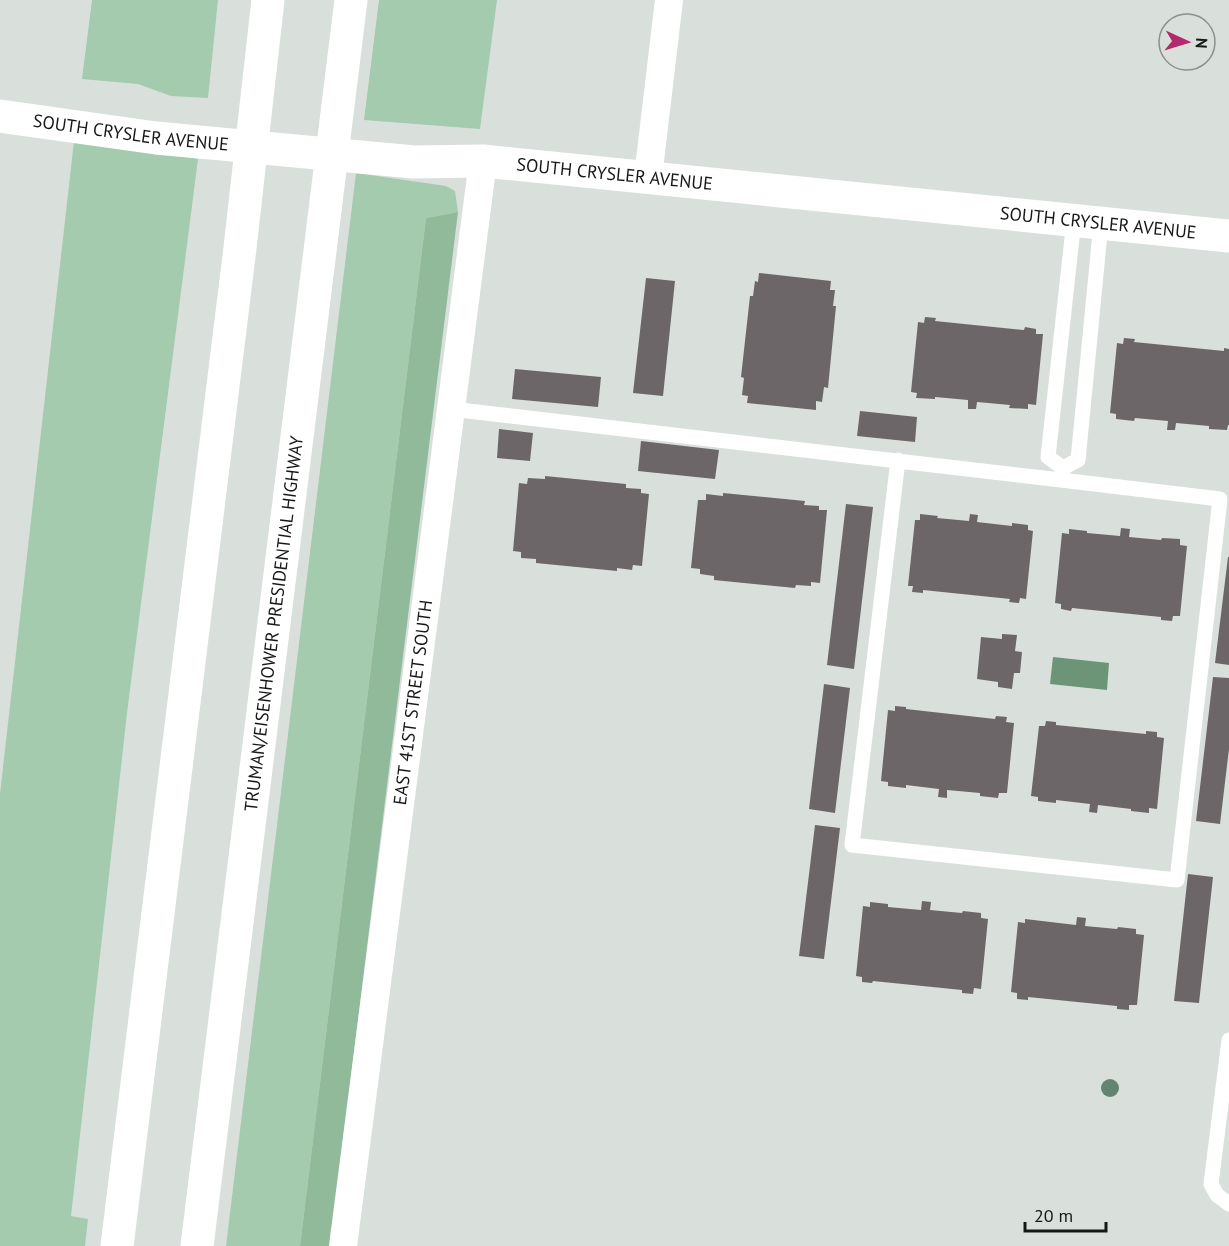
<svg xmlns="http://www.w3.org/2000/svg" width="1229" height="1246" font-family="'PT Sans',sans-serif">
  <style>
    .green { fill: #a4cbad }
    .forest { fill: #90ba9a }
    .water { fill: #6c9476 }
    .building { fill: #6d6668 }
    .lines { fill: none; stroke-linecap: round; stroke-linejoin: round }
    .lane { stroke: #fff; stroke-width: 15 }
    .street { stroke: #fff; stroke-width: 28 }
    .secondary { stroke: #fff; stroke-width: 33 }
    .highway { stroke: #fff; stroke-width: 33 }
    .tree { fill: #638471 }
    .labels { text-anchor: middle; stroke-width: 6; stroke-linejoin: round; paint-order: stroke }
    .street-label { font-size: 18px; fill: #161817; stroke: #d9e0db }
  </style>
  <rect width="100%" height="100%" fill="#d9e0db"/>
  <path class="green" d="M92,0H218L208,98L171,96L138,84L82,79Z
    M379,0H497L480,129L364,120Z
    M74,141L198,159L127,713L71,1216L88,1219L85,1246H0V794Z
    M356,173L446,186L455,191L458,212L426,218L300,1246H226Z"/>
  <path class="forest" d="M458,212L330,1246H300L426,218Z"/>
  <path class="water" d="M1053,657L1109,663L1107,690L1050,684Z"/>
  <path class="building" d="M759,273L831,281L830,290H835L833,306H836L828,388L824,387L822,402L816,401V410L747,403L748,396L742,395L744,378L741,377L750,296H753L755,281L758,282Z
    M646,278L675,281L663,396L633,393Z
    M925,317L936,318L935,321L1024,330L1025,327L1036,329V334H1043L1036,405L1028,404V409L1009,408L1010,405L977,402L976,409H968V400L935,397V399L916,398L917,393L911,392L918,322L924,323Z
    M1124,338L1135,339L1134,342L1224,351V348L1229,349V425H1228L1227,430L1209,429V426L1176,423L1175,430H1167L1168,421L1135,418L1134,421L1116,419V414L1110,413L1117,343L1123,344Z
    M515,369L601,377L598,407L512,399Z
    M860,411L917,417L915,442L857,436Z
    M499,429L533,433L530,461L497,458Z
    M641,441L719,450L715,479L638,471Z
    M545,476L626,484V488L641,489V493L649,494L642,566L633,565L632,570L617,568V571L536,563V559L521,558V552L513,551L519,483L527,484L528,478L545,479Z
    M723,493L805,501L804,505L819,506V510H827L820,583L811,582V586L796,585L795,588L714,580V576L700,574V569L691,568L698,500H706V494L723,496Z
    M846,504L873,507L854,669L827,665Z
    M920,514L938,516L937,518L969,521L970,514L978,515L977,522L1012,526V523L1028,525V530L1033,531L1026,599L1020,598L1019,603L1009,602L1010,599L923,590V593L912,592L913,586H908L915,520H920Z
    M1121,528L1130,529L1129,537L1161,540L1162,538L1180,539V545L1187,546L1180,616H1173L1172,621L1161,620V617L1072,608L1071,611L1061,609V604L1055,603L1062,533L1069,534V529L1087,531V533L1120,536Z
    M1228,557H1229V665L1215,663Z
    M1002,634L1017,635L1015,651L1022,652L1020,673H1014L1012,689L998,687V682L977,679L981,637L1002,639Z
    M1213,677L1229,678V749L1220,824L1196,821Z
    M824,684L850,688L835,813L809,809Z
    M895,706L906,707V709L995,719L996,716L1007,717L1006,722L1014,723L1007,793H999L998,798L980,796V793L947,790V798L938,797L939,789L906,785V788L888,786V782L881,781L888,710L895,711Z
    M1046,721L1056,722V725L1146,734V731L1157,732V737L1164,738L1157,809L1149,808V813L1131,811V809L1098,805L1097,813L1089,812L1090,804L1056,800V803L1038,801V797L1031,796L1039,726H1045Z
    M815,825L840,828L824,959L799,956Z
    M1188,874L1213,877L1199,1003L1174,1001Z
    M922,901L931,902L930,910L962,913L963,911L981,913V918L988,919L981,989L974,988L973,994L962,993V990L873,981L872,983L862,982V977L856,976L863,906L870,907V902L888,904V907L921,910Z
    M1077,917L1086,918L1085,926L1117,929L1118,927L1136,929V934L1144,935L1137,1005H1129V1010L1117,1009V1006L1028,997V1000L1017,999V993L1011,992L1018,922L1025,923V919L1076,925Z"/>
  <g class="lines">
    <path class="lane" d="M1074,220L1048,457L1063,468L1078,460L1101,223
      M451,409L1061,480L1063,468
      M898,460L852,845L1177,880L1220,499L1061,480
      M1229,1040L1211,1184L1217,1195L1229,1204"/>
    <g class="street">
      <path d="M648,177L669,0"/>
      <path id="s1" d="M343,1246L483,161"/>
    </g>
    <path class="secondary" id="s2" d="M0,116L156,138L414,162L483,161L1229,236"/>
    <g class="highway">
      <path d="M117,1246L240,248L268,0"/>
      <path id="s3" d="M197,1246L351,0"/>
    </g>
  </g>
  <circle class="tree" cx="1110" cy="1088" r="9"/>
  <g class="labels">
    <g class="street-label">
      <text dy="6" stroke="none"><textPath href="#s2" startOffset="132">SOUTH CRYSLER AVENUE</textPath></text>
      <text dy="6" stroke="none"><textPath href="#s2" startOffset="618">SOUTH CRYSLER AVENUE</textPath></text>
      <text dy="6" stroke="none"><textPath href="#s2" startOffset="1104">SOUTH CRYSLER AVENUE</textPath></text>
      <text dy="6" stroke="none"><textPath href="#s3" startOffset="627">TRUMAN/EISENHOWER PRESIDENTIAL HIGHWAY</textPath></text>
      <text dy="6" stroke="none"><textPath href="#s1" startOffset="548">EAST 41ST STREET SOUTH</textPath></text>
    </g>
  </g>
  <g transform="translate(1187 42) rotate(94)"><circle r="28" fill="#d9e0db" stroke="#8b908d" stroke-width="1.5"/>
  <path d="M0-4.5L10 22L0 15L-10 22Z" fill="#b12a6d"/>
  <text y="-9" font-size="16" font-weight="bold" text-anchor="middle" fill="#161817">N</text>
  </g>
  <path d="M1025 1222v9h81v-9" fill="none" stroke="#161817" stroke-width="3"/>
  <text x="1034" y="1222" font-size="18" fill="#161817" stroke="#d9e0db" stroke-width="4.5" paint-order="stroke">20 m</text>
</svg>
